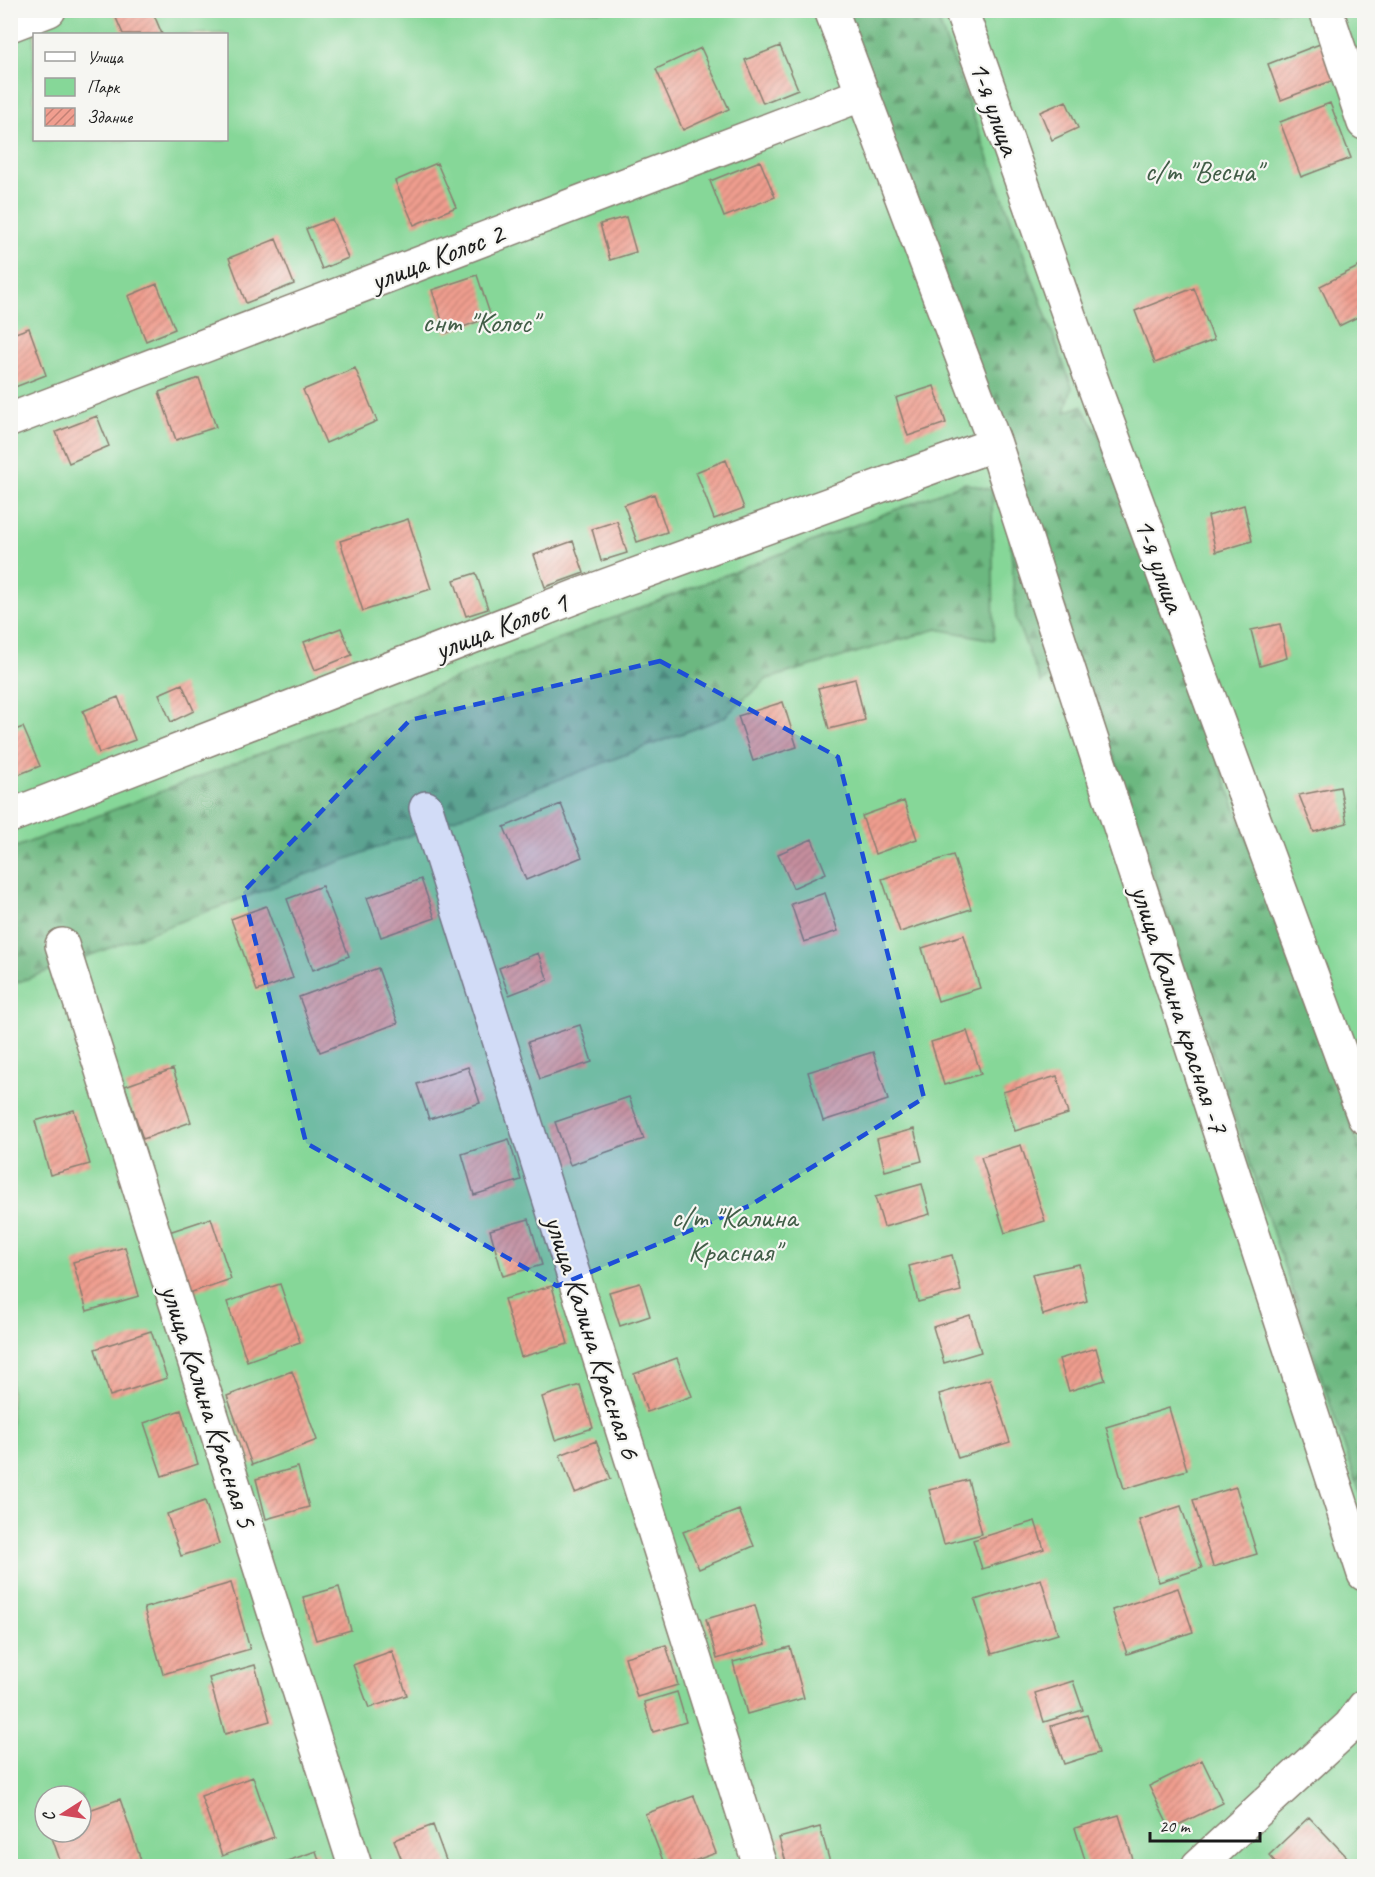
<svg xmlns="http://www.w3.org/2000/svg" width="1375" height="1877" font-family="Caveat,sans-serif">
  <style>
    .green { fill: #86d798; stroke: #517a5a; stroke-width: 1.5; fill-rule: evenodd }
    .forest { fill: url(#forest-firs); stroke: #446a4e; stroke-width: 1.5 }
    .building { fill: url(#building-hatch) }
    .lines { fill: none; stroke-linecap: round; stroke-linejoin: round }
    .minor-casing { stroke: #887e70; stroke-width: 36 }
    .minor { stroke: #fff; stroke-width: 33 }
    .marked { fill: #1d4ed8; fill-opacity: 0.2; stroke: #1d4ed8; stroke-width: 4.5; stroke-dasharray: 12 8; stroke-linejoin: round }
    .labels { text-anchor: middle; stroke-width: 4.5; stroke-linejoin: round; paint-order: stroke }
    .street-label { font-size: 30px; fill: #1c1c1c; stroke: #f6f6f2 }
    .park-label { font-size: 30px; fill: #415d47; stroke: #f6f6f2 }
  </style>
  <defs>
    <pattern id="forest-firs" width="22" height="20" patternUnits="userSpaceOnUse" patternTransform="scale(1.5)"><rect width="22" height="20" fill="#6cb880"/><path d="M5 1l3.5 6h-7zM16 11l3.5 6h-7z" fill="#589568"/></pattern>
    <pattern id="building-hatch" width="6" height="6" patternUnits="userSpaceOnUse" patternTransform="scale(1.5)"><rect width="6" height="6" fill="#f09e8f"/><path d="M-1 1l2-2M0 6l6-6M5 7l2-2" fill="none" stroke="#c28074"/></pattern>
  </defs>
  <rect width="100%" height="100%" fill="#f6f6f2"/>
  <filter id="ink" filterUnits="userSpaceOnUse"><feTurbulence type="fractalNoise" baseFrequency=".0167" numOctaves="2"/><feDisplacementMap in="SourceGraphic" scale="12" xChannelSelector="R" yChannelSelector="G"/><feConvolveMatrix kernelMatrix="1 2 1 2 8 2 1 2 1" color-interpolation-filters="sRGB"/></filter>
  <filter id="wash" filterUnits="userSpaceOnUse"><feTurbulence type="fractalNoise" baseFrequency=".008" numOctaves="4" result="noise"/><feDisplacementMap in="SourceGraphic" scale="24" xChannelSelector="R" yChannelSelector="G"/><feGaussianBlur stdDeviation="1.35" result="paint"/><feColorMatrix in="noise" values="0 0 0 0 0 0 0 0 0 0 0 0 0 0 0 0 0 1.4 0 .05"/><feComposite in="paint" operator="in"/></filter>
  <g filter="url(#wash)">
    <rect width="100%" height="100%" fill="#f3dfc3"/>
    <path class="green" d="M11,11H1364V1866H11ZM34,34H226V140H34ZM45,1796H81V1832H45Z"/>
    <path class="forest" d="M830,11H935L1072,387L1065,412L1081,406L1098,432L1364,1160V1505L1091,688L1056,669L1041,683L1016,620L1010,535L1013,444L988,428Z
      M965,483L992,490L994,640L937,629L767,679L723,718L11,985V849Z"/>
    <g id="blocks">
      <path class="building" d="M115,10H152L162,34H123L113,11Z
        M1333,39L1347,75L1281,100L1268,64Z
        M780,46L798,89L763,103L745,60Z
        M701,48L729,109L683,130L656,69Z
        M1066,101L1078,128L1052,140L1040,112Z
        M1330,103L1351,158L1301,177L1280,122Z
        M760,161L775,197L724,217L710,181Z
        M437,163L456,207L414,225L395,181Z
        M626,217L636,252L610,260L600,224Z
        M332,219L348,258L322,269L306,229Z
        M276,239L294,284L246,303L229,258Z
        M1364,264V314L1339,326L1320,286Z
        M477,275L491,317L446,333L432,290Z
        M157,284L175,329L146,341L128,296Z
        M1194,288L1214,340L1155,363L1135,311Z
        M29,328L46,375L10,389V335Z
        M355,368L377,421L326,443L303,390Z
        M199,378L216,427L176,440L159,392Z
        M934,386L946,423L908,436L896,398Z
        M97,416L109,446L69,463L56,432Z
        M726,460L744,508L714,519L696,472Z
        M654,494L667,532L637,542L624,505Z
        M1244,505L1252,541L1216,552L1208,516Z
        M408,519L431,589L363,611L340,541Z
        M617,521L627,553L601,561L592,529Z
        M573,541L584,573L545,587L534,555Z
        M476,573L488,609L466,616L454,580Z
        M1280,624L1287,658L1260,666L1251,630Z
        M341,628L352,655L315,670L304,642Z
        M855,679L865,720L829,729L818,688Z
        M182,684L194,711L171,722L159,694Z
        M118,697L135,740L99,753L83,711Z
        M783,702L797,747L753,761L738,716Z
        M23,727L40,766L10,778V732Z
        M1340,787L1347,823L1314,832L1299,795Z
        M904,801L917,839L875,854L862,816Z
        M561,804L582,857L526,880L504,827Z
        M812,839L826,873L793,888L778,854Z
        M953,855L971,909L900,932L882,879Z
        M421,879L435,918L381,937L367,898Z
        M322,886L349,956L313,970L287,899Z
        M825,893L838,931L804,942L791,904Z
        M266,906L293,978L257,991L231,919Z
        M964,935L980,988L938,1001L922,948Z
        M538,953L548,980L509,995L499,968Z
        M378,968L398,1023L320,1052L299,997Z
        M580,1025L592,1062L540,1079L528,1042Z
        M967,1031L981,1074L944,1085L931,1042Z
        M873,1052L888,1100L823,1121L808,1072Z
        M468,1067L480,1103L429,1119L417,1084Z
        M173,1069L191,1122L143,1139L125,1086Z
        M1057,1076L1068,1114L1015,1131L1003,1092Z
        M629,1097L644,1139L570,1165L555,1122Z
        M74,1110L90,1164L50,1175L35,1121Z
        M914,1129L922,1161L885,1171L877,1139Z
        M509,1139L521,1180L474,1195L462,1154Z
        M1021,1145L1045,1221L1005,1233L981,1157Z
        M922,1184L930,1214L884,1227L875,1197Z
        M211,1218L231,1279L189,1293L169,1232Z
        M529,1219L542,1265L503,1276L490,1230Z
        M125,1247L139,1296L87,1311L73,1262Z
        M952,1255L961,1291L918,1302L909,1266Z
        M1079,1264L1087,1301L1043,1315L1032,1274Z
        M640,1283L650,1316L620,1326L609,1292Z
        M280,1284L300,1342L247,1361L227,1302Z
        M552,1286L568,1344L521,1357L504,1299Z
        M970,1315L981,1352L944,1363L933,1327Z
        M151,1331L167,1378L110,1396L95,1349Z
        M1096,1348L1105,1380L1069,1391L1059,1359Z
        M677,1358L692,1396L647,1412L634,1374Z
        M292,1371L317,1440L252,1465L227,1396Z
        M990,1379L1010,1442L958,1458L939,1394Z
        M580,1385L593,1428L555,1440L542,1397Z
        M1169,1408L1187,1470L1124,1489L1106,1427Z
        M181,1410L198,1464L162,1476L144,1423Z
        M596,1441L611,1479L575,1493L560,1455Z
        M298,1467L309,1507L266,1519L256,1479Z
        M968,1480L982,1534L944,1544L929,1490Z
        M1236,1487L1257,1554L1213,1567L1193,1500Z
        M205,1501L219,1544L181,1556L167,1514Z
        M1181,1506L1202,1568L1159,1582L1139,1520Z
        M739,1510L754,1546L699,1569L683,1532Z
        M1035,1521L1044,1549L982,1569L973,1540Z
        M1041,1579L1058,1634L992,1654L975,1600Z
        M231,1583L250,1649L163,1674L144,1608Z
        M339,1587L351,1630L316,1640L303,1597Z
        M1178,1588L1193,1632L1127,1654L1112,1610Z
        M755,1605L766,1644L717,1659L706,1619Z
        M666,1645L678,1685L637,1697L625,1657Z
        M790,1647L804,1698L747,1714L733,1662Z
        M392,1651L407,1695L369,1708L353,1665Z
        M255,1665L270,1721L225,1734L209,1678Z
        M1073,1681L1083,1710L1044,1722L1035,1693Z
        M677,1692L686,1722L653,1732L644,1702Z
        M1087,1715L1099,1753L1064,1764L1051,1726Z
        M1202,1760L1223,1803L1170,1829L1149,1786Z
        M253,1777L274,1837L222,1856L201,1796Z
        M694,1796L716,1853L680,1866H665L645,1814Z
        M120,1799L143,1866H62L50,1832H81V1813Z
        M1119,1815L1135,1866H1087L1075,1828Z
        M1309,1817L1348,1858L1339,1866H1279L1269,1855Z
        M433,1825L448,1866H404L394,1840Z
        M820,1827L831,1866H787L779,1838Z
        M316,1851L321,1866H273Z"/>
    </g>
  </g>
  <g filter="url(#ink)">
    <use href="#blocks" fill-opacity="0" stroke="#887e70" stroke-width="1.5"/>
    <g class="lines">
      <g class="minor-casing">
        <path id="minor" d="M831,10L995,444L1364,1574
          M961,10L1090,375L1364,1117
          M1326,10L1364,123
          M10,25L49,10
          M10,420L863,94
          M426,808L760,1866
          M10,816L580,595L995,444
          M62,945L355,1866
          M1198,1866L1350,1726L1364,1707"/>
      </g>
      <use href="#minor" class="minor"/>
    </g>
  </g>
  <path class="marked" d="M660,661L838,757L924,1098L749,1206L557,1286L306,1143L243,892L410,720Z"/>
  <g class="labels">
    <g class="street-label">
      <text transform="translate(995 108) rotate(70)" y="10">1-я улица</text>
      <text transform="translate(437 257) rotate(-21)" y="10">улица Колос 2</text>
      <text transform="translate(1160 565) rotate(70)" y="10">1-я улица</text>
      <text transform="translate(501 626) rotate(-21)" y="10">улица Колос 1</text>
      <text transform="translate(1180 1009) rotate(72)" y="10">улица Калина красная -7</text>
      <text transform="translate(593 1337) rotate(72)" y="10">улица Калина Красная 6</text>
      <text transform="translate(209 1406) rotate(72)" y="10">улица Калина Красная 5</text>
    </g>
    <g class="park-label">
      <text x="1203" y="181">с/т "Весна"</text>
      <text x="480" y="332">снт "Колос"</text>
      <text x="734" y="1227">с/т "Калина<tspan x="734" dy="34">Красная"</tspan></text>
    </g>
  </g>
  <rect width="1375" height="1877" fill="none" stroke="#f6f6f2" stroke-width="36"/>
  <rect x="33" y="33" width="195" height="108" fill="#f6f6f2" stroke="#9f9f9c" stroke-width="1.5"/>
  <rect x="45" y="52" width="30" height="9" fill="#ffffff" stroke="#9f9f9c" stroke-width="1.5"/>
  <text x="87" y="63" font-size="18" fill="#1c1c1c">Улица</text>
  <rect x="45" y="78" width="30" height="18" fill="#86d798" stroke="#9f9f9c" stroke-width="1.5"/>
  <text x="87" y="93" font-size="18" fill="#1c1c1c">Парк</text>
  <rect x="45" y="108" width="30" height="18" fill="url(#building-hatch)" stroke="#9f9f9c" stroke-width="1.5"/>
  <text x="87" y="123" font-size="18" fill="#1c1c1c">Здание</text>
  <g transform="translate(63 1814) rotate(258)"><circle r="28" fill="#f6f6f2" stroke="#9f9f9c" stroke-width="1.5"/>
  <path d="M0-4.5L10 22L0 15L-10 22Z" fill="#d1495b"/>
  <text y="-9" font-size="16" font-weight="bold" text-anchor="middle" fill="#1c1c1c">С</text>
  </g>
  <path d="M1150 1832v9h110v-9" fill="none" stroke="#1c1c1c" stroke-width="3"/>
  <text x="1159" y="1832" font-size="18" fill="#1c1c1c" stroke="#f6f6f2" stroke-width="4.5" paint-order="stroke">20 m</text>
</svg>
